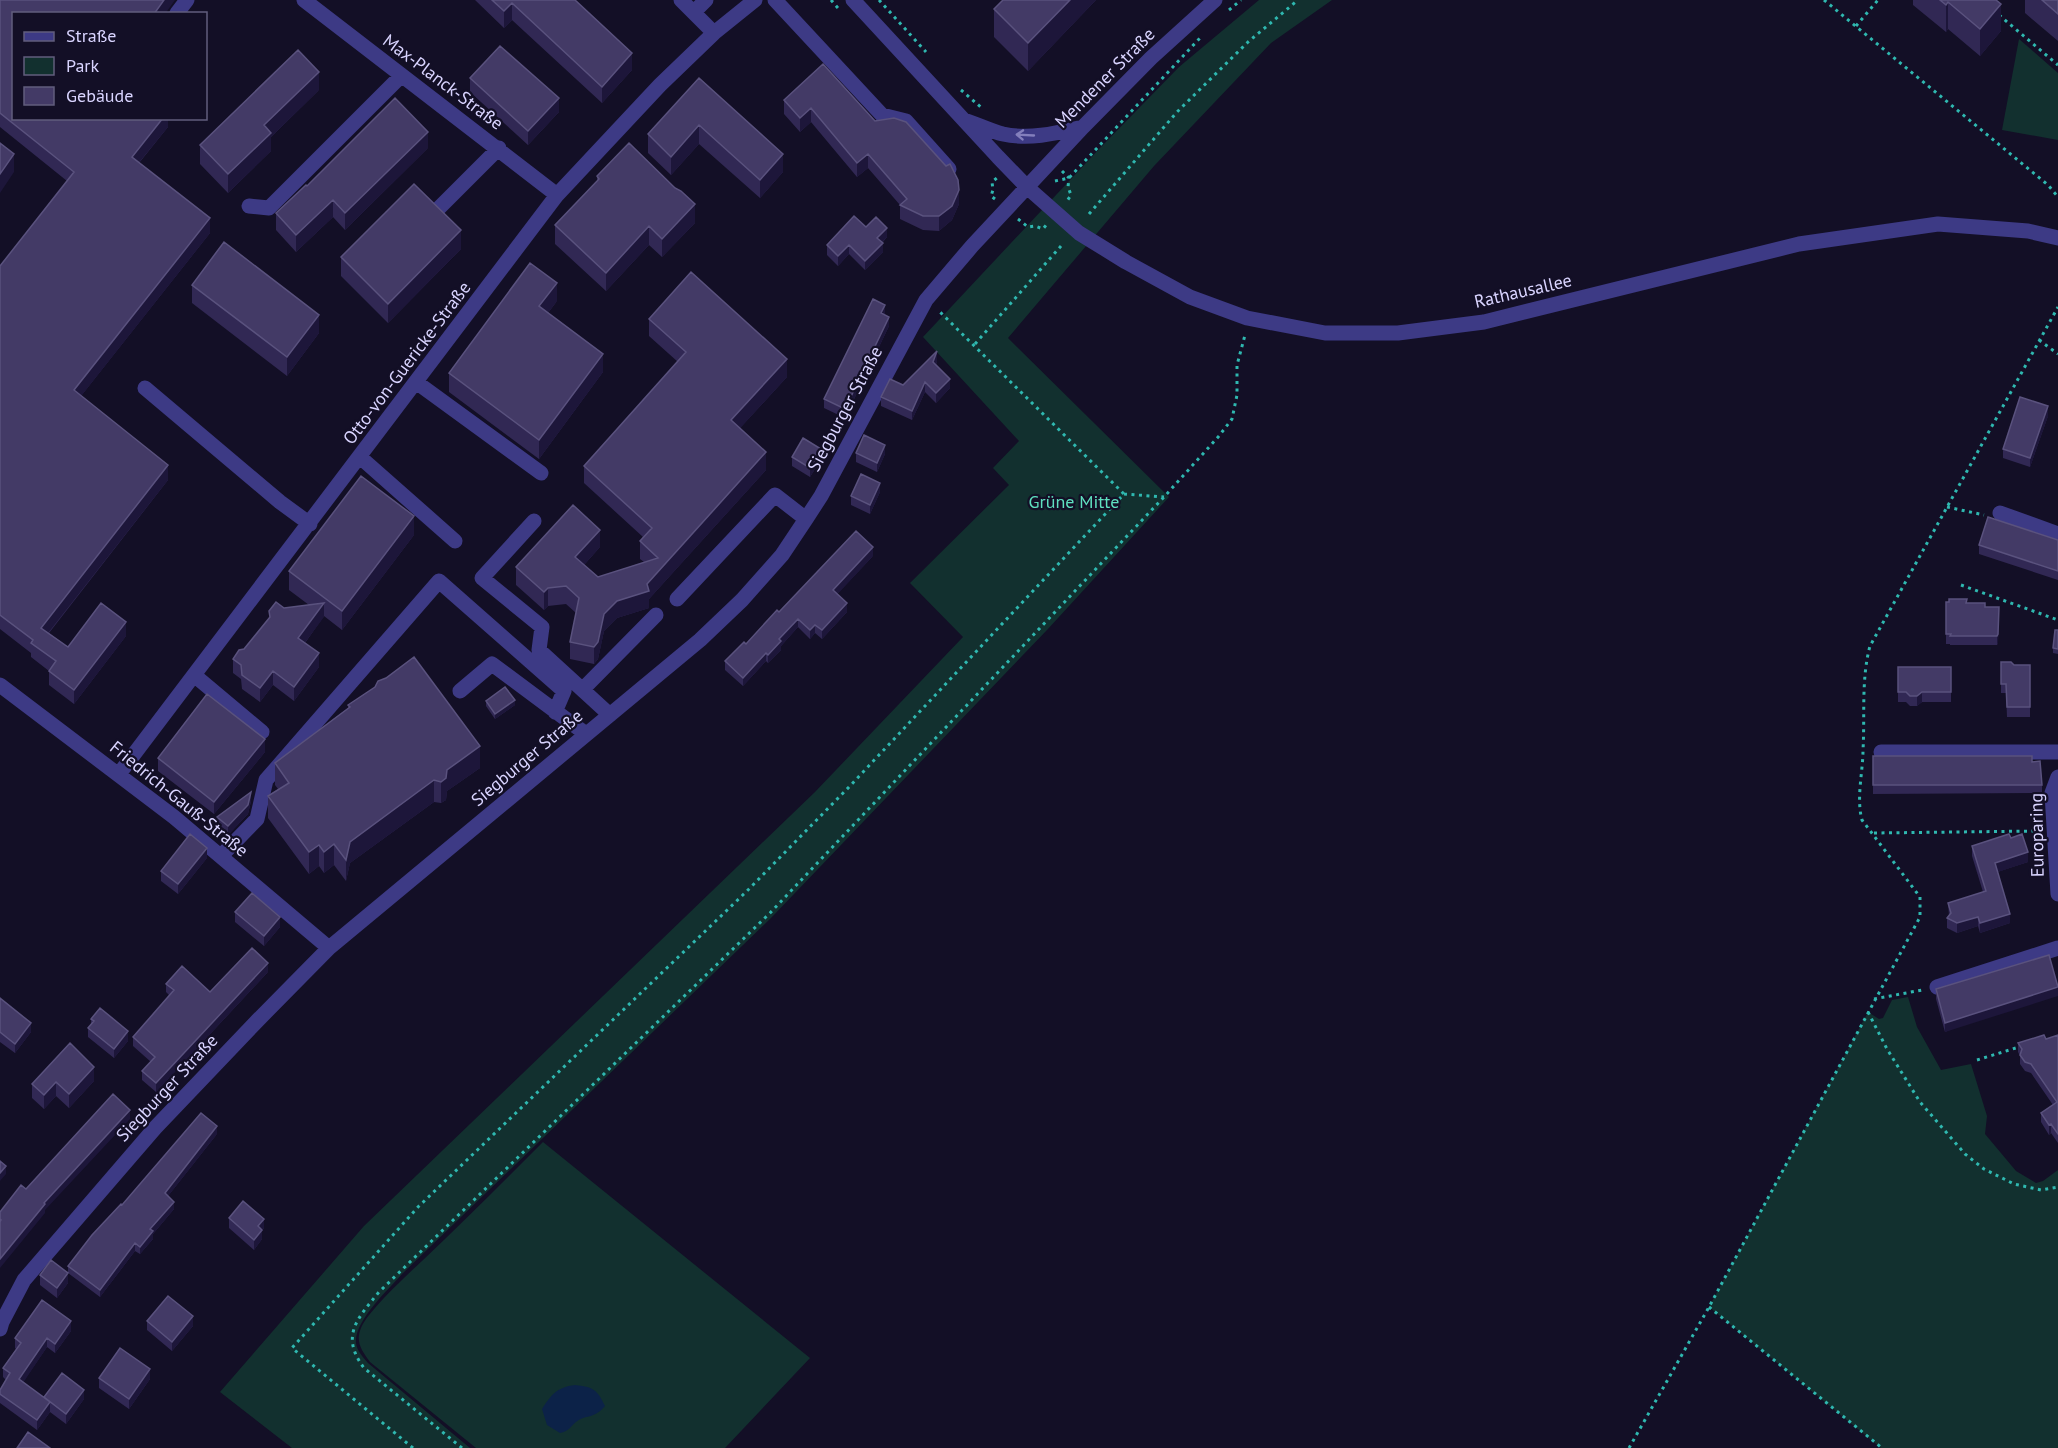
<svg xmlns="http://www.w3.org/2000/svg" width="2058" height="1448" font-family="'PT Sans',sans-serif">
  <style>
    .green { fill: #12302f }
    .water { fill: #0c2248 }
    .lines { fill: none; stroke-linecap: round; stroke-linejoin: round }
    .path { stroke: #2fb8b0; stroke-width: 3; stroke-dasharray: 3 4.5; stroke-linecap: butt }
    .minor { stroke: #3d3a85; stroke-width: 15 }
    .wall { fill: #312854 }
    .shaded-wall { fill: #1d163a }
    .building { fill: #433a66; stroke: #5a527e; stroke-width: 1.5 }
    .oneway { stroke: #837fbc }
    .labels { text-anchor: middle; stroke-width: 4.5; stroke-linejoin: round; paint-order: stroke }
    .street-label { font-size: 18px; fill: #d9d4ff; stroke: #130f26 }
    .park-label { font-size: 18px; fill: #5fe0c0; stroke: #130f26 }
  </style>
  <rect width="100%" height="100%" fill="#130f26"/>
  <path class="green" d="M1259,0H1332L1271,43L1154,166L1008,338L1169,497L1047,630L771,918L403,1273C389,1289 354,1321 356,1343C357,1351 363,1357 368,1363L470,1448H292L220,1392L364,1226L815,792L963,637L910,583L1009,485L993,468L1019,441L923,337L1100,148L1179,67Z
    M2019,39L2058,73V140L2002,130Z
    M1908,997L1917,1027L1941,1070L1971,1064L1987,1116L1985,1134L2016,1171L2036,1183L2043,1181L2058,1170V1448H1881L1709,1307L1868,1012L1879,1019L1883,1018L1892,1000Z
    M543,1142L810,1358L725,1448H476L370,1362C362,1351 355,1342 361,1328C368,1311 407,1275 422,1261C463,1222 503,1182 543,1142Z"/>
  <path class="water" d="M575,1385C593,1387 597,1389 605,1406C593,1420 586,1414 576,1422C570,1427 569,1431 560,1433L547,1425L542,1409C551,1395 557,1387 575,1385Z"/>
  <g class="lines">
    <path class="path" d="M831,0L838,8
      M879,0L926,52
      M1824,0L2048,185L2058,197
      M1229,10L1241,0
      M1999,15L2058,65
      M1856,26L1878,0
      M961,90L983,109
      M1069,114L1082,102
      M1062,171L1069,178L1068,187L1071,195L1067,201
      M1055,181L1069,178L1200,38
      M995,199L991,196L993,190L992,182L998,177
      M1089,214L1177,112L1248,42L1298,0
      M1018,219L1028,227L1035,226L1043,229L1047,224
      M2039,340L2058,354
      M975,344L1061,246
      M1124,494L1164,497
      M1947,507L1984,515
      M1961,585L2058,620
      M1874,833L2038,831
      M1874,999L1922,990
      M1868,1012L1887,1049L1920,1102L1965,1154L1984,1169L2014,1184L2041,1190L2058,1187
      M1977,1060L2019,1047
      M1709,1307L1882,1448
      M413,1448L292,1348L418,1207L747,891L849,787L1124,494L939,311
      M462,1448L364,1368C340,1336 357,1319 379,1292L770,913L1164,497L1219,436L1232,419L1237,395V365L1245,335
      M1629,1448L1709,1307L1920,917V897L1862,820C1856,798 1863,772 1863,750C1865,715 1861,679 1870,646L2058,307"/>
    <path class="minor" d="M304,0L557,195
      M681,0L714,33
      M775,0L882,115L906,121L949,169
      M853,0L998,157L1028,188L1079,233L1126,262L1190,297L1247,318L1325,333H1398L1484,322L1799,244L1938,224L2028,231L2058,238
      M694,12L706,0
      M177,13L187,0
      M967,121C979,125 991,131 1003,134C1030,140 1057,133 1083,127
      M249,206L269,208L401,76
      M438,209L499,148
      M416,382L541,473
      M145,388L280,502L310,524
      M360,457L455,541
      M2000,513L2058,534
      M534,521L482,578L542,627L539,650L610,715
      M677,599L775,495L806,519
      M194,675L262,732
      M0,685L174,817L329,948
      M583,689L656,615
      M460,691L492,664L586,734
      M1881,752H2058
      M119,774L557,195L660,85L714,33L755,0
      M2058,777L2052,793L2058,894
      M221,856L257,819L266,780L439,581L564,691L555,712
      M1937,987L2058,948
      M0,1329L2,1322L24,1280L155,1128L258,1020L329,948L700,640L742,600L782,555L806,519L821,496L926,300L972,246L1083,127L1151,58L1215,0"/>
  </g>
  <path class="wall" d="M0,0L14,14L168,118V127L139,163L210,233L81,396L168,480L49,633L68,647L126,636L74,704L49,685V671L31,657V653L0,629V266L67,181L0,127Z
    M475,0H575L632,70L602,103L512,20L504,28Z
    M1096,0L1028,71L994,37V9Z
    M1913,0H1996L2001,31L1980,56L1948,29L1946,32L1913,5Z
    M2025,0H2058V41L2025,13Z
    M470,78L559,112L528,145L470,92Z
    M699,78L783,172L760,198L699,144L671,175L648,153V134Z
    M319,90L271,137V151L228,193L200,164V145Z
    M784,100L875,121L959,204L952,220L939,231L923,230L900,219V205L868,168L857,177L811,122L800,132L784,114Z
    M428,148L345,230L333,217L296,252L276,230V213L307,186Z
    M597,176L675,188L695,223L662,257L649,245L606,291L555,244V225L597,182Z
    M866,227L887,237L882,243L883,252L865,270L849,254L838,266L827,255V245Z
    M461,249L388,323L341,276V257Z
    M192,285L319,333L287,376L192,303Z
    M557,301L548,313L603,372L539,459L449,392V373Z
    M885,315L889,326L845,418L824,408V399Z
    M649,319L787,377L740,428L766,470L649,599V608L617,618L604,631L598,659L594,664L570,659V642L576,613L566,604L548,606L544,610L516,585V567L600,547L584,565L598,577L644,562L640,559V541L643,537L584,483V466L678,362L649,336Z
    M937,361L936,365L950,388L936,403L925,392L912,420L881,406V397L903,385Z
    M2048,416L2030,467L2003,458V449Z
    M856,453L885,454L877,472L856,462Z
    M792,457L821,459L810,477L792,466Z
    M880,492L870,514L851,505V496Z
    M414,535L342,630L324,616L305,643L319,667L294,701L273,685L260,702L242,689L241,679L233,673V659L244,649L269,618V611L309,605L289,590V571Z
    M2058,540V580L1979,554V545Z
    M873,556L837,594L847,612L822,639L815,633L810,639L798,627L781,646V650L768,663L766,661L743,686L725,670V661L746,644L779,612Z
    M1946,602L1966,603L1985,607H1999L1998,643L1997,645H1950V644H1946Z
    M2058,630V654L2053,653V648Z
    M2001,662L2014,665H2030V717H2007L2006,693H2001Z
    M1898,667H1951V702H1922L1917,706H1910L1906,702H1898Z
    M486,701L515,705L495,719L486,706Z
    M348,705L480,768L447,791L446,800L441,803L434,802L350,863L346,881L334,865L324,873L319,866L309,874L268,818V796L278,789L275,785V763L348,708Z
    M265,752L214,814L158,771V758Z
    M1873,756L2032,762L2042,785V793L1873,794Z
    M251,801L248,814L228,835L217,826V817Z
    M2011,838L2028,862L1997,872L2010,923L1980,933L1978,926L1957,933L1947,928V918L1949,916L1948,903L1983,892L1972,856V846Z
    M207,858L178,894L161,881V871Z
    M235,912L280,927L264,946L235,922Z
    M268,972L156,1092L142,1080V1071L151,1062L133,1046V1037L170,996L166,992V984L210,992Z
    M2058,986L1945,1032L1936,999V989Z
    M0,998L31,1032L15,1053L0,1042Z
    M91,1019L128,1041L114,1058L88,1037V1028L91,1024Z
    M2058,1035V1143L2051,1133L2049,1135L2041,1122V1113L2053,1105L2031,1073L2025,1071L2020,1064V1056L2018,1052V1043L2046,1039Z
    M70,1043L94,1081L69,1108L56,1096L44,1109L32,1098V1084Z
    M217,1134L168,1196L174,1209L153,1234V1239L140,1254L135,1251L100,1297L68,1273V1266L122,1205Z
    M229,1218L264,1228L262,1231V1239L254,1250L229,1228Z
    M40,1275L68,1283L57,1298L40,1285Z
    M147,1321L193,1326L172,1351L147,1330Z
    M71,1331L55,1353L47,1347L23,1382L44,1398L84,1399L66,1424L50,1412L37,1430L0,1403V1390L6,1380L3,1377V1368L16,1349L15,1348V1338Z
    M99,1378L150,1379L129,1409L99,1388Z"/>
  <path class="shaded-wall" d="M164,0H175L165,14H154Z
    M1070,0H1096L1028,71V43Z
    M1948,2V29L1946,32V5Z
    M512,3V20L504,28V11Z
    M2001,4V31L1980,56V29Z
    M632,53V70L602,103V87Z
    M319,72V90L271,137V151L228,193V174L264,125Z
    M559,98V112L528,145V131Z
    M811,108V122L800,132V118Z
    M163,118H168V127L132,171V157Z
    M699,125V144L671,175V157Z
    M428,132V148L345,230V213Z
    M14,154V172L0,193V174Z
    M783,154V172L760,198V180Z
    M868,154V168L857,177V163Z
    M959,190V204L952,220L939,231V216Z
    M333,200V217L296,252V235Z
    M695,204V223L662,257V239Z
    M210,218V233L74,405V390Z
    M649,226V245L606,291V273Z
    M887,228V237L877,247V238Z
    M461,230V249L388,323V304Z
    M883,243V252L865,270V261Z
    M849,245V254L838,266V256Z
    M557,283V301L539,325V306Z
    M885,305V314L881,322V313Z
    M319,315V333L287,376V357Z
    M889,317V326L845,418V409Z
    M937,351V361L933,372V362Z
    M603,354V372L539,459V440Z
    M787,359V377L731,438V420Z
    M950,379V388L936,403V393Z
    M925,382V392L912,420V411Z
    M2048,406V416L2030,467V458Z
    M885,445V454L877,472V463Z
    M821,449V459L810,477V468Z
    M766,452V470L649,599V608L617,618L604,631L598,659L594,664V647L604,614L617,601L647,584Z
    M168,465V480L41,642V628Z
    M880,483V492L870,514V505Z
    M414,516V535L342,630V611Z
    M600,530V547L575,575V557Z
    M873,547V556L833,599V590Z
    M548,588V606L544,610V592Z
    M324,603V617L298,652V638Z
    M847,603V612L822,639V630Z
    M798,619V627L781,646V650L768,663V655L779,639Z
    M126,622V636L74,704V690Z
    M815,625V633L810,639V630Z
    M1998,634V643L1997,645V636Z
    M319,653V667L294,701V687Z
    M766,653V661L743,686V678Z
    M273,671V685L260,702V688Z
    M1922,692V702L1917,706V696Z
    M515,700V705L495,719V714Z
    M265,739V752L214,814V802Z
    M480,746V768L447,791L446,800L441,803V782L447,770Z
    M434,780V802L350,863L346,881V860L350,842Z
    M251,792V801L248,814L228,835V826Z
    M334,844V865L324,873V852Z
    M319,845V866L309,874V852Z
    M207,848V858L178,894V884Z
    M2028,852V862L1995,873V863Z
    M2010,914V923L1980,933V923Z
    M280,917V927L264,946V936Z
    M1978,917V926L1957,933V923Z
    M268,963V972L156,1092V1083Z
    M2058,987V996L1945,1032V1023Z
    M31,1023V1032L15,1053V1044Z
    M128,1031V1041L114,1058V1049Z
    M94,1067V1081L69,1108V1094Z
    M56,1082V1096L44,1109V1095Z
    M130,1110V1119L45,1210V1213L0,1268V1259L44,1203Z
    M2051,1124V1133L2049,1135V1125Z
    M217,1126V1134L165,1200V1193Z
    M6,1166V1174L0,1181V1173Z
    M174,1202V1209L153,1234V1239L140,1254V1247L150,1229Z
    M264,1219V1228L262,1231V1239L254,1250V1240L258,1226Z
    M135,1243V1251L100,1297V1290Z
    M68,1273V1283L57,1298V1288Z
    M193,1316V1326L172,1351V1342Z
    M71,1321V1331L55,1353V1344Z
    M47,1338V1347L19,1389V1379Z
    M150,1369V1379L129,1409V1399Z
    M84,1390V1399L66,1424V1414Z
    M50,1402V1412L37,1430V1420Z"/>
  <path class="building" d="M0,0H164L154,14H14V118H163L132,157L210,218L74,390L168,465L41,628L68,647L101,603L126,622L74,690L49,671L56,661L31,643L33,640L0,615V266L74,172L0,113Z
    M492,0H575L632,53L602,87L512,3L504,11Z
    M1003,0H1070L1028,43L994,9Z
    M1940,0H1996L2001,4L1980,29L1948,2L1946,5Z
    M2042,0H2058V14Z
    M500,46L559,98L528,131L470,78Z
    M298,50L319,72L264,125L271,133L228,174L200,145Z
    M823,64L875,121L894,118L906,122L946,166L950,164L958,180L959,190L952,206L939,216H923L900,205L907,199L868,154L857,163L811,108L800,118L784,100Z
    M699,78L783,154L760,180L699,125L671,157L648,134Z
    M395,98L428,132L345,213L333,200L296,235L276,213L306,185L307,186Z
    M0,143L14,154L0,174Z
    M629,143L675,188L681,191L695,204L662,239L649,226L606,273L555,225L599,179L597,176Z
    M414,184L461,230L388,304L341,257Z
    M854,216L866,227L876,217L887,228L877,238L883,243L865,261L849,245L838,256L827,245Z
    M224,242L319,315L287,357L192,285Z
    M530,263L557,283L539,306L603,354L539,440L449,373Z
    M691,272L787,359L731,420L766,452L647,584L649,591L617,601L604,614L598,642L594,647L570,642L579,598L566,586L548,588L544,592L516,567L573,505L600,530L575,557L598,577L658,558L640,541L652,528L584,466L686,352L649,319Z
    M873,299L885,305L881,313L889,317L845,409L824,399Z
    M937,351L933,362L950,379L936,393L925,382L912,411L881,397L890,379L903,385Z
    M2020,397L2048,406L2030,458L2003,449Z
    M864,435L885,445L877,463L856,453Z
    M803,438L821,449L810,468L792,457Z
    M861,474L880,483L870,505L851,496Z
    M361,476L414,516L342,611L289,571Z
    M1988,517L2058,540V571L1979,545Z
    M856,531L873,547L833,590L847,603L822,630L815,625L810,630L798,619L779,639L781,641L768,655L766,653L743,678L725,661L744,642L746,644L777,610L779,612Z
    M1949,599H1967L1966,603H1985V607H1999L1998,634L1997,636H1950L1951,634H1946V602H1949Z
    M276,602L284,608L324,603L298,638L319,653L294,687L273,671L260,688L242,675L241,665L233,659L239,650L244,649L270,617L269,611Z
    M2055,630H2058V649L2053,648Z
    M414,657L480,746L447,770L446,778L441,782L434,780L350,842L346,860L334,844L324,852L319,845L309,852L268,796L289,783L275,763L350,707L348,705L375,687L378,681L386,678Z
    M2001,662H2011L2014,665H2030V707H2007L2006,684H2001Z
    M1898,667H1951V692H1922L1917,696H1910L1906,692H1898Z
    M505,687L515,700L495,714L486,701Z
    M207,694L265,739L214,802L158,758Z
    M1873,756H2032V762L2040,761L2042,785H1873Z
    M251,792L248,805L228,826L217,817Z
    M190,834L207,848L178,884L161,871Z
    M2009,834L2011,838L2022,834L2028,852L1995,863L2010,914L1980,923L1978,917L1957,923L1947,918L1951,913L1948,903L1986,891L1972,846Z
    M252,893L280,917L264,936L235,912Z
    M252,948L268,963L156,1083L142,1071L155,1057L133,1037L174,990L166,984L182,966L210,992Z
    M2049,955L2058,987L1945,1023L1936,989Z
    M0,998L31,1023L15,1044L0,1032Z
    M100,1008L128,1031L114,1049L88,1028L94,1021L91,1019Z
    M2044,1035L2046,1039L2058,1035V1134L2051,1124L2049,1125L2041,1113L2057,1102L2031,1064L2025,1062L2020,1055L2022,1049L2018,1043Z
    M70,1043L94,1067L69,1094L56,1082L44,1095L32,1084Z
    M113,1094L130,1110L44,1203L45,1204L0,1259V1222L1,1220L0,1219V1212L21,1185L26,1189Z
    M201,1113L217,1126L165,1193L174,1202L150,1229L153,1231L140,1247L135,1243L100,1290L68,1266L92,1235L121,1204L122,1205Z
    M0,1161L6,1166L0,1173Z
    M243,1201L264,1219L258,1226L262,1230L254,1240L229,1218Z
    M51,1260L68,1273L57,1288L40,1275Z
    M168,1296L193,1316L172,1342L147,1321Z
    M42,1300L71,1321L55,1344L47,1338L19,1379L50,1402L37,1420L0,1394V1390L10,1373L3,1368L21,1343L15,1338Z
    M120,1348L150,1369L129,1399L99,1378Z
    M62,1373L84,1390L66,1414L44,1397Z
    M28,1432L50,1448H17Z"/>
  <defs><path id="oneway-shaft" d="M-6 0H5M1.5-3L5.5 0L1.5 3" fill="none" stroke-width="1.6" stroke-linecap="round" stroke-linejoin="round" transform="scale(1.5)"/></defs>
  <use class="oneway" href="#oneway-shaft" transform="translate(1025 135) rotate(-177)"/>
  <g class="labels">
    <g class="street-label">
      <text transform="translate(1105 78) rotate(-45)" y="6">Mendener Straße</text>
      <text transform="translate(443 82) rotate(37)" y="6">Max-Planck-Straße</text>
      <text transform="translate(1523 291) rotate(-13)" y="6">Rathausallee</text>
      <text transform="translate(407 363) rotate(-53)" y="6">Otto-von-Guericke-Straße</text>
      <text transform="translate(845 409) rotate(-62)" y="6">Siegburger Straße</text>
      <text transform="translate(527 758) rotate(-40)" y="6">Siegburger Straße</text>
      <text transform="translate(179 799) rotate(39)" y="6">Friedrich-Gauß-Straße</text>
      <text transform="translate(2037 835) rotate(-91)" y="6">Europaring</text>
      <text transform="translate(167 1088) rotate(-47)" y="6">Siegburger Straße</text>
    </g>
    <g class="park-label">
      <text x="1074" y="508">Grüne Mitte</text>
    </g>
  </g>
  <rect x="12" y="12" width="195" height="108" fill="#130f26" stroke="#625e7d" stroke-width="1.5"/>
  <rect x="24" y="32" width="30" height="9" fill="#3d3a85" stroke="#625e7d" stroke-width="1.5"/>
  <text x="66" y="42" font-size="18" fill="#d9d4ff">Straße</text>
  <rect x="24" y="57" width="30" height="18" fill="#12302f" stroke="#625e7d" stroke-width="1.5"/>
  <text x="66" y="72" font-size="18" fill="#d9d4ff">Park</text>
  <rect x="24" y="87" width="30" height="18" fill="#433a66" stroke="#625e7d" stroke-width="1.5"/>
  <text x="66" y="102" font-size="18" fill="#d9d4ff">Gebäude</text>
</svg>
